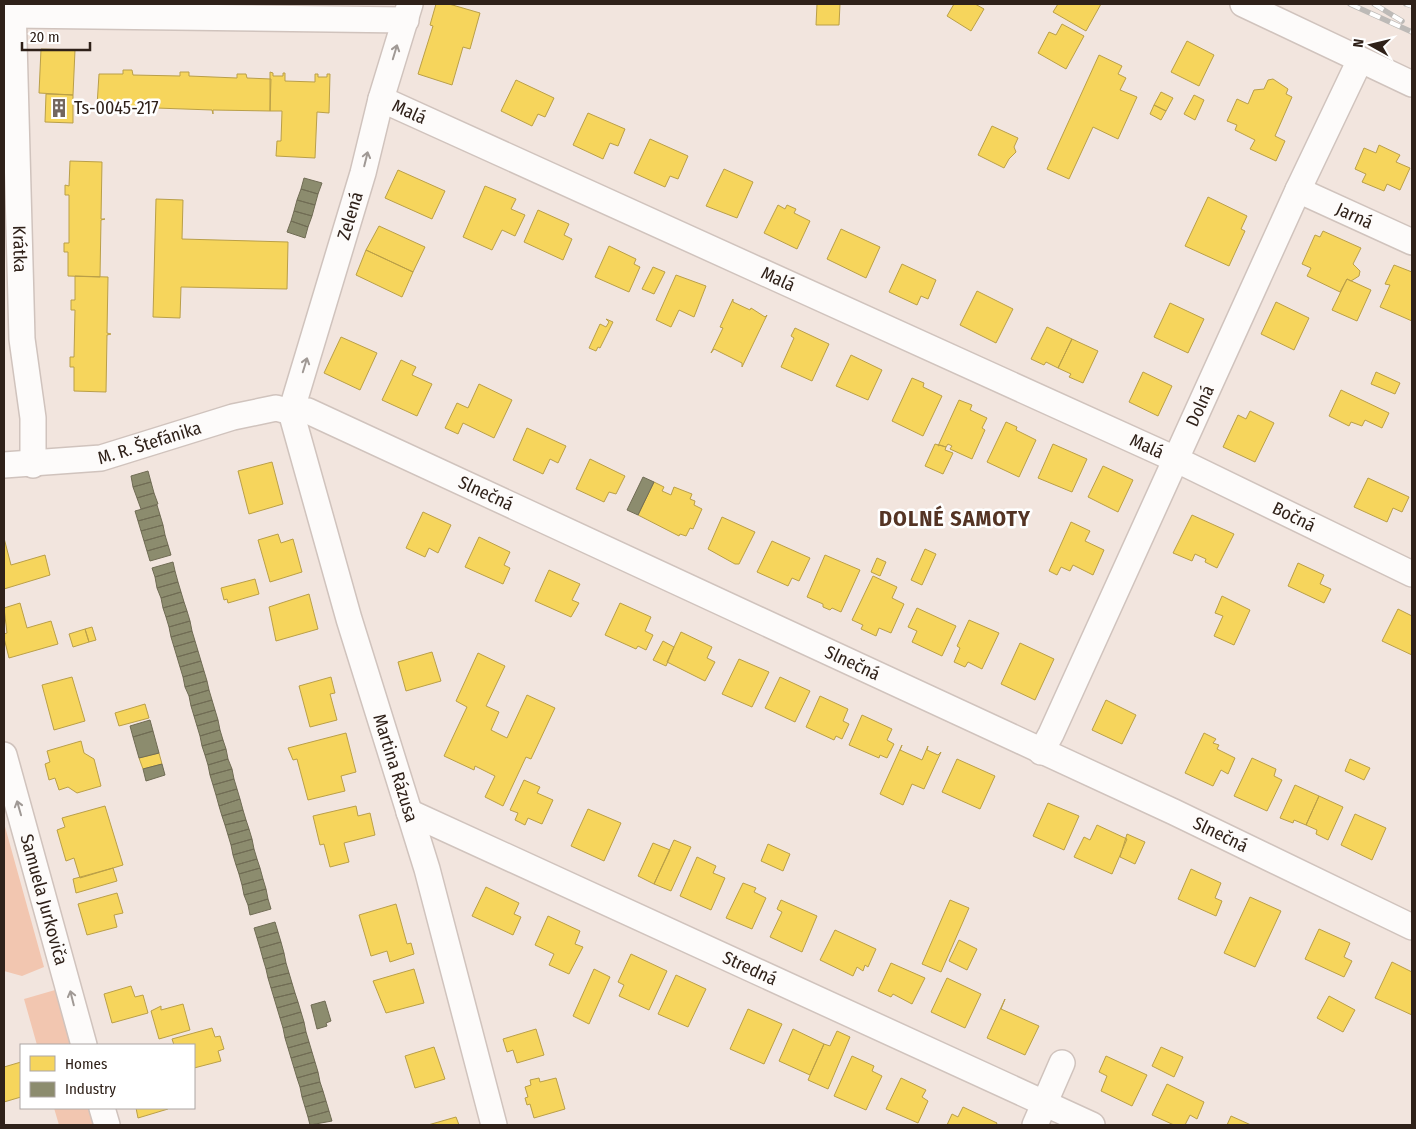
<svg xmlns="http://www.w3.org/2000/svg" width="1416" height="1129" font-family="'Fira Sans Condensed',sans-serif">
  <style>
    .green { fill: #f2c6b0 }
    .homes { fill: #f6d55c; stroke: #ba9f48 }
    .industry { fill: #8c8c6e; stroke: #706c54 }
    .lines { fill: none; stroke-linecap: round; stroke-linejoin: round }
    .street-casing { stroke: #d0c3bd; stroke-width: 28 }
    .street { stroke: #fdfbfa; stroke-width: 25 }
    .rail-casing { stroke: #bdbab7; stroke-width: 5.5 }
    .rail { stroke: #fff; stroke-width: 4; stroke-dasharray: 11; stroke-linecap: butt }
    .oneway { stroke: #a09995 }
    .labels { text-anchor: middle; stroke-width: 5; stroke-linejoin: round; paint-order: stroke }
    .poi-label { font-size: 18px; fill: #2f2119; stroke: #fff; text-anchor: start }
    .street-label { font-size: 18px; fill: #2f2119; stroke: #fff }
    .district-label { font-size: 22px; font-weight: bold; letter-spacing: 1px; fill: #543424; stroke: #fff }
  </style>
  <rect width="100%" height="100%" fill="#f2e5de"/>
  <path class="green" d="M4,823L44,967L22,976L4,971Z
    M62,988L78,1045H37L24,999Z
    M54,1108H96L101,1125H59Z"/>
  <path class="homes" d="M436,4H449L480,13L470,49L463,47L452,85L418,74L433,26L430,25Z
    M817,4H840L839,25H816Z
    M954,4H975L984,9L971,31L947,16Z
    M1058,4H1101L1086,31L1053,12Z
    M1062,24L1084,36L1066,69L1038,53L1049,32L1056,35Z
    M1187,41L1214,55L1199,86L1171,72Z
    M41,49L75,50L73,95L39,93Z
    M1099,55L1122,66L1118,74L1126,78L1120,90L1137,97L1118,139L1093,127L1069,179L1047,169Z
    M123,70H132L133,75L180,76V72H189V76L237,78V74H246L247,78L271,79L270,111L213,110V114L212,110L156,108L154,112L155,108L97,106L99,74H123Z
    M270,72L273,73V76H283V73H285V81L315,82V74H318V77H327V74H330L329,113L317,112L315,158L276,156L277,141H281L282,111H270Z
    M1273,79L1288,89L1286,94L1292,97L1275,136L1285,141L1276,161L1250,149L1255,140L1235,130L1237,125L1227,121L1237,99L1248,104L1254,90L1264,89L1268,80Z
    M516,80L554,98L545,117L538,114L532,126L501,111Z
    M1161,92L1173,98L1166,111L1154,105Z
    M46,94L73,95V123L45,122Z
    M1194,95L1204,100L1195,120L1184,114Z
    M1154,105L1166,111L1161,120L1150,114Z
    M588,113L625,129L618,146L610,143L603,159L573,145Z
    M992,126L1018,138L1014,147L1016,152L1009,159L1004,168L978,155Z
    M650,139L688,156L678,179L670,176L665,187L634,173Z
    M1379,145L1400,155L1396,162L1410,168L1400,190L1387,184L1384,191L1362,182L1366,174L1355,169L1364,148L1376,153Z
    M70,161L102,162L101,219H105L101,220L100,277L68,276V252H64V243H69V195H65V185L69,186Z
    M724,169L753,182L737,218L706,206Z
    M398,170L445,191L432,219L385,198Z
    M485,186L516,199L511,209L525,215L515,236L502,230L492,250L463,237Z
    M1208,197L1247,216L1241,229L1245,231L1229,266L1185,246Z
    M156,199L183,200L182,239L288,242L287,289L181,287L180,318L153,317Z
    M778,205L785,209L787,205L796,209L794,213L810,221L797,249L764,233Z
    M538,210L569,224L564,235L572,239L563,260L524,242Z
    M379,226L425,247L413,272L366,250Z
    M841,229L880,247L866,278L827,259Z
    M1323,231L1361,248L1353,264L1360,271L1359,276L1351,281L1347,279L1340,292L1307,276L1311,268L1302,264L1315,235L1320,237Z
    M609,246L636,259L634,264L640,267L629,292L595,277Z
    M366,250L413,272L402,297L356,275Z
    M902,264L936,280L928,299L921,296L917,305L889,292Z
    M1394,265L1412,272V321L1380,307L1390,285L1385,284Z
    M653,267L665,272L654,294L642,289Z
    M676,275L706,286L694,317L679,310L671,327L656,320Z
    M75,276L108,277L107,333L111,334L107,335L106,392L74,391V367H70V357H74L75,310H71V300H75Z
    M1347,279L1371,290L1357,321L1332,310Z
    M977,291L1013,309L996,343L960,325Z
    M733,299V302L750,310L751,308L765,317L767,315L742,367V363L714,349L711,353L723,328L720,327Z
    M1276,302L1309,318L1294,350L1261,334Z
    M1170,303L1204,319L1188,353L1154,337Z
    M606,319L613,322L600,348L598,347L596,351L589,348L600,324L606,327L609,322Z
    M1047,327L1072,339L1058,368L1046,362L1044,365L1031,359Z
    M795,328L829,344L812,381L781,367L794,338L791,336Z
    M341,337L377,353L360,390L324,373Z
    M1072,339L1098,351L1083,383L1069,377L1071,374L1058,368Z
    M851,355L882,370L868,400L836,386Z
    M401,360L416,367L412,375L432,384L417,416L382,400Z
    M1143,372L1172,386L1158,416L1129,402Z
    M1376,372L1400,383L1395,394L1371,384Z
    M912,378L924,383L923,387L942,396L923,436L892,421Z
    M479,384L512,400L494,438L463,423L458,434L445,428L457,403L468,408Z
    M1341,390L1389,413L1382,428L1365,420L1362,426L1351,422L1349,426L1329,416Z
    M959,400L972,405L970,410L987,418L982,428L985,430L972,459L950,449L952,446L948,444L946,447L940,445L938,446Z
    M1250,411L1274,423L1255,462L1223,447L1238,415L1246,419Z
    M1006,422L1017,427L1016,430L1036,440L1019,477L987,462Z
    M527,428L566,446L558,463L550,459L543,474L513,460Z
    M935,444L946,447L945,450L953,453L943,474L925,466Z
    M1053,444L1087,459L1072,492L1038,478Z
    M590,459L625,476L616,494L609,492L604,502L576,489Z
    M272,462L283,504L249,514L238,471Z
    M1103,466L1133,480L1118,512L1088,497Z
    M1368,478L1409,497L1402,512L1393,508L1387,522L1354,507Z
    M654,482L664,487L662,491L671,495L674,487L692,494L690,499L695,501L694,505L702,509L693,529L690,528L686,536L680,534L679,536L638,515Z
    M423,512L451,525L438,553L429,548L425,557L406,548Z
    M1192,515L1234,534L1217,568L1205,562L1206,559L1195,554L1192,561L1173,553Z
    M722,517L755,532L739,564H735L708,549Z
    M1071,522L1090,531L1085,541L1104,550L1093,575L1073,565L1070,571L1061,567L1057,575L1049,571Z
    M278,534L281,543L293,539L302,572L270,582L258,540Z
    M479,537L510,552L504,565L510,568L503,584L465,567Z
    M4,538L11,565L45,555L50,575L4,589Z
    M772,541L810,558L799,581L792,578L788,586L757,572Z
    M925,549L936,554L922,585L911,580Z
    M825,555L860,570L841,612L832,608L830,610L823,607V604L807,597Z
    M877,558L886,562L880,576L871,572Z
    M1298,563L1324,575L1320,584L1331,589L1324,603L1288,586Z
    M549,570L580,584L572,600L579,603L571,617L535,601Z
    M873,576L897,587L892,598L904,604L891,633L879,628L876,636L861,629L863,625L852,620Z
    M255,579L259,594L228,603L227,599L224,600L221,588Z
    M309,594L318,629L276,641L269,607Z
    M1222,596L1250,610L1234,645L1214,636L1223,616L1215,613Z
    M20,603L27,628L51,621L58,644L9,658L4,638V634L7,633L4,608Z
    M620,603L651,617L645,631L653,635L646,650L638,646L636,649L605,635Z
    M917,608L956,626L942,656L912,642L917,631L908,627Z
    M1398,609L1412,616V655L1382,641Z
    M969,620L999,633L982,669L968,662L965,667L954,662L960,648L957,646Z
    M92,627L96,640L89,642L85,629Z
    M85,629L89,642L73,647L69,634Z
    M681,632L712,647L707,658L715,662L705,681L667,662Z
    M663,641L674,647L666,666L653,660Z
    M1020,643L1054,659L1035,700L1001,684Z
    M432,652L441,681L406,691L398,662Z
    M478,653L505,666L486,706L499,712L491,730L507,738L527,695L555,708L531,759L526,757L503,806L485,797L495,776L475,766L474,770L444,756L467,707L456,701Z
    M739,659L769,672L752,707L722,694Z
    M72,677L85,721L54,730L42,685Z
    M331,677L335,693L330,694L337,720L310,727L299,686Z
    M780,677L810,691L795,722L765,708Z
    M820,696L848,709L843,721L849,724L842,739L836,736L834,740L806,727Z
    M1106,700L1136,715L1122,744L1092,730Z
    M145,704L149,718L119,726L115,713Z
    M862,715L892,729L887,740L894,744L887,758L880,755L879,758L849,745Z
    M346,733L356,772L341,776L345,791L308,800L297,759L293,760L288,748Z
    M1204,733L1216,739L1213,743L1219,745L1217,749L1235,758L1228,774L1221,770L1213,786L1185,773Z
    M81,741L84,753L94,759L101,786L77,793L68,787L59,790L55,778L49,780L45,764L50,762L47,751Z
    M902,745L900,750L922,760L928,746L927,750L938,755L941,752L924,789L912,784L903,805L880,794Z
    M159,753L162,764L143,769L139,758Z
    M1252,758L1276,769L1274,776L1282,780L1267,811L1234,796Z
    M957,759L995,776L980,809L942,792Z
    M1350,759L1370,768L1364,780L1345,771Z
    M524,780L540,787L537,793L553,800L542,824L528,818L525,825L515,820L518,813L510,810Z
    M1295,785L1319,796L1306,825L1294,820L1293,823L1280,818Z
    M1319,796L1343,807L1328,840L1316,834L1317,830L1306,825Z
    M1048,803L1079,816L1064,850L1033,836Z
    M105,806L123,865L80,878L74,858L66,861L57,830L65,827L62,818Z
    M356,806L358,816L370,813L375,835L344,843L349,862L330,867L324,844L320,845L313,816Z
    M588,809L621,823L604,861L571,846Z
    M1355,814L1386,828L1372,860L1341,845Z
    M1097,825L1127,839L1112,874L1074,857L1084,837L1090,840Z
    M1127,834L1145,842L1135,864L1120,857Z
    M674,840L691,847L671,891L654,884Z
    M653,843L670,850L654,884L638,876Z
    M768,844L790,854L783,871L761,861Z
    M697,857L716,866L713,873L725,878L711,910L680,896Z
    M113,868L117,881L76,893L73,879Z
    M1191,869L1221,883L1215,898L1222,901L1216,916L1178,899Z
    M743,883L756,888L754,892L766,898L752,929L726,918Z
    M486,887L519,903L514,914L521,917L513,935L472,916Z
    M117,893L123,913L114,915L117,927L87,935L78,904Z
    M1250,897L1281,911L1255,967L1224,953Z
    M781,900L817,916L802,952L770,937L782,912L777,909Z
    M950,900L969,908L941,972L922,964Z
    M396,904L407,944L411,943L414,954L390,962L387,951L371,956L359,915Z
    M548,916L580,931L575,944L583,947L569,974L549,965L554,954L535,945Z
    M1319,929L1350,943L1344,957L1352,961L1344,977L1305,959Z
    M835,930L876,949L868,967L865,965L863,971L857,967L853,976L820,960Z
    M959,940L977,949L967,970L949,961Z
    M631,954L667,971L649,1010L619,996L624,985L618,982Z
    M1392,962L1412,972V1015L1375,998Z
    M891,963L925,978L912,1004L893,994L891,997L878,991Z
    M414,969L424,1003L386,1013L373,981Z
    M594,969L610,977L589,1024L573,1016Z
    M676,975L706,989L688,1027L658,1014Z
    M947,978L981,994L965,1028L931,1012Z
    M131,986L135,997L143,995L148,1013L112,1023L104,994Z
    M1329,996L1355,1010L1343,1032L1317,1018Z
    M1005,999L1001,1009L1039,1026L1025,1055L987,1038Z
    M183,1004L190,1030L159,1039L151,1011L161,1006V1010Z
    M748,1009L782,1024L764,1064L730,1049Z
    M212,1028L215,1037L220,1036L224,1049L218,1051L221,1061L194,1068V1045H174L172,1039Z
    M536,1029L544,1055L517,1063L513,1050L507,1052L503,1039Z
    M793,1029L824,1044L810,1075L779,1061Z
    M837,1031L850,1037L828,1089L808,1080L824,1044L830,1046Z
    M434,1047L445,1079L415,1088L405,1056Z
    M1161,1047L1183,1057L1174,1077L1152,1066Z
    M852,1056L874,1066L872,1071L882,1076L866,1110L834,1096Z
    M1106,1056L1147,1075L1132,1106L1101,1091L1107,1076L1099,1072Z
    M21,1062V1097L4,1102V1067Z
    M539,1078L540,1082L556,1078L565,1109L534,1118L530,1104L527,1105L525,1098L528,1097L525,1087L531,1085L530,1080Z
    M901,1078L926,1090L922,1097L928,1101L918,1123L886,1109Z
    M1167,1084L1204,1102L1197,1119L1190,1115L1185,1125H1174L1152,1115Z
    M963,1107L997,1123L996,1125H947L952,1114L958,1117Z
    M136,1108H168V1109L138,1118Z
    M1231,1116L1251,1125H1227Z
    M456,1117L459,1125H428Z"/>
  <path class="industry" d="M304,178L322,183L318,194L301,189Z
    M301,189L318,194L315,205L297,200Z
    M297,200L315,205L312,216L294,211Z
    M294,211L312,216L308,227L291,221Z
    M291,221L308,227L305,238L287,232Z
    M148,471L151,482L133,487L131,476Z
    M643,477L654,482L638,515L627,510Z
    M151,482L154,493L137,498L133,487Z
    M154,493L158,504L141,509L137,498Z
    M157,505L160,515L138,521L135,511Z
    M160,515L163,525L141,531L138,521Z
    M163,525L165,535L144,541L141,531Z
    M165,535L168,545L147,551L144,541Z
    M168,545L171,555L150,561L147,551Z
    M173,562L175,571L155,577L152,568Z
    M175,571L178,582L157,588L155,577Z
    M178,582L181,592L161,598L157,588Z
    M181,592L184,602L163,608L161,598Z
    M184,602L187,611L166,617L163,608Z
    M187,611L190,621L169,627L166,617Z
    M190,621L192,631L171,637L169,627Z
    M192,631L195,641L174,647L171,637Z
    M195,641L198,651L177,657L174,647Z
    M198,651L201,661L180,667L177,657Z
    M201,661L204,671L183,677L180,667Z
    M204,671L207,681L185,687L183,677Z
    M207,681L209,690L189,696L185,687Z
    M209,690L212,700L191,706L189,696Z
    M212,700L215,710L194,716L191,706Z
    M215,710L218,720L197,726L194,716Z
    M150,720L153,731L133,737L130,726Z
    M218,720L220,730L200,736L197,726Z
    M220,730L223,740L202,746L200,736Z
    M153,731L159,753L139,758L133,737Z
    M223,740L226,749L205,755L202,746Z
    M226,749L228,759L208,765L205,755Z
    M228,759L232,769L210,775L208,765Z
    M162,764L165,775L146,781L143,769Z
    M232,769L234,779L213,785L210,775Z
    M234,779L237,789L216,795L213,785Z
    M237,789L240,799L219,806L216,795Z
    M240,799L243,810L222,816L219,806Z
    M243,810L246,820L225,825L222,816Z
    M246,820L249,829L228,835L225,825Z
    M249,829L252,839L231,845L228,835Z
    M252,839L254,849L233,855L231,845Z
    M254,849L257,859L236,865L233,855Z
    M257,859L260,868L239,874L236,865Z
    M260,868L263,879L242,885L239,874Z
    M263,879L266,889L244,895L242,885Z
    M266,889L268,899L248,905L244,895Z
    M268,899L271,909L250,915L248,905Z
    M275,922L278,932L257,938L254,928Z
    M278,932L281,942L260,948L257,938Z
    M281,942L284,953L263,959L260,948Z
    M284,953L286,963L266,969L263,959Z
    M286,963L289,973L268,978L266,969Z
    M289,973L292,983L271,988L268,978Z
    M292,983L295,993L274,998L271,988Z
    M295,993L298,1002L277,1008L274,998Z
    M325,1001L331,1021L326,1023L327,1026L317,1029L311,1005Z
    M298,1002L301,1012L280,1018L277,1008Z
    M301,1012L304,1022L283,1028L280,1018Z
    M304,1022L306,1032L285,1038L283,1028Z
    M306,1032L309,1042L288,1048L285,1038Z
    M309,1042L312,1052L291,1058L288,1048Z
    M312,1052L315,1062L294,1068L291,1058Z
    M315,1062L318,1072L297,1078L294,1068Z
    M318,1072L320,1082L300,1087L297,1078Z
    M320,1082L323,1091L302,1097L300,1087Z
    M323,1091L326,1101L305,1107L302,1097Z
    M326,1101L329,1111L308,1117L305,1107Z
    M329,1111L332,1121L310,1125L308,1117Z"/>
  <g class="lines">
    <g class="street-casing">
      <g id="street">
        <path id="s1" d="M13,4L22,339L33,418V465"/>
        <path d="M1243,4L1412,84"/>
        <path d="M13,15L406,20"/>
        <path id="s2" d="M381,99L1175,459L1412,574"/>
        <path id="s3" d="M1298,190L1412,242"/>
        <path id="s4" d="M291,412L349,619L427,869L494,1125"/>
        <path id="s5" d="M291,412L363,173L381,99L410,4"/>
        <path id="s6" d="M4,465L101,458L233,417L276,408L291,412L308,411L1174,812L1412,927"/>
        <path id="s7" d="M1041,752L1051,734L1298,190L1360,60"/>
        <path id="s8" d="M4,755L84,1045"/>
        <path id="s9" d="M409,812L1092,1125"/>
        <path d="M102,1108L107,1125"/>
        <path d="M1035,1125L1062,1063"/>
      </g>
    </g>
    <use href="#street" class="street"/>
    <g class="rail-casing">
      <path id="rail" d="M1350,4L1412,32
        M1374,4L1402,21
        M1406,4L1412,6"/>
    </g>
    <use href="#rail" class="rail"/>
  </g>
  <defs><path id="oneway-shaft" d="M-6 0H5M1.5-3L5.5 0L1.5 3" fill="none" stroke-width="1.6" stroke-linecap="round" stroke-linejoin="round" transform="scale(1.25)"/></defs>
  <g class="oneway">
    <use href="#oneway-shaft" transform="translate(395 52) rotate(-73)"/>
    <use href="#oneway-shaft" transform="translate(366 159) rotate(-76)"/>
    <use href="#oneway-shaft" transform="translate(305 365) rotate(-73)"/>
    <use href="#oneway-shaft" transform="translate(19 808) rotate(-106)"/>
    <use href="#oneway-shaft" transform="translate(72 998) rotate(-104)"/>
  </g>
  <defs>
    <g id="building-bare" transform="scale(1.5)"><path d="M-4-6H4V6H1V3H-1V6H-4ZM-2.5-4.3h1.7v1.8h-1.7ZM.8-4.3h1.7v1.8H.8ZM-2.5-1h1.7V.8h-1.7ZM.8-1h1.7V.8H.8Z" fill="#73665e" stroke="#fff" stroke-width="2.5" paint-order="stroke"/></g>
  </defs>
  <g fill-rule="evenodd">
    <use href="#building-bare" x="59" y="108"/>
  </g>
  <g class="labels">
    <g class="poi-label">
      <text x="74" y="114">Ts-0045-217</text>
    </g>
    <g class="street-label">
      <text dy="6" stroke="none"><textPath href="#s2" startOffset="31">Malá</textPath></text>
      <text dy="6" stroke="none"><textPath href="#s5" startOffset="205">Zelená</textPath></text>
      <text dy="6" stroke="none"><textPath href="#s3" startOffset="62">Jarná</textPath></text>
      <text dy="6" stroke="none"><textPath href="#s1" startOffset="245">Krátka</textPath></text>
      <text dy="6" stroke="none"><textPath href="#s2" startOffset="436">Malá</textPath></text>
      <text dy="6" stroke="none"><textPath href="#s7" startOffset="381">Dolná</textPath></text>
      <text dy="6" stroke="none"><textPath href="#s6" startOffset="148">M. R. Štefánika</textPath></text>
      <text dy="6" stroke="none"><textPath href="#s2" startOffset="841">Malá</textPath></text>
      <text dy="6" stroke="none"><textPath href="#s6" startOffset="508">Slnečná</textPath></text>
      <text dy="6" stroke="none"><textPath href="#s2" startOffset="1004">Bočná</textPath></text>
      <text dy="6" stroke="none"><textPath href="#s6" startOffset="912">Slnečná</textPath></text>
      <text dy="6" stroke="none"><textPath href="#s4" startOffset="371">Martina Rázusa</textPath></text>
      <text dy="6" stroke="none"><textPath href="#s6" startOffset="1318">Slnečná</textPath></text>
      <text dy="6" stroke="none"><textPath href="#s8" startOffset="150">Samuela Jurkoviča</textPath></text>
      <text dy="6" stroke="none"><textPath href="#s9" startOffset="375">Stredná</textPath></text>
    </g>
    <g class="district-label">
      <text x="955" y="526">DOLNÉ SAMOTY</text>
    </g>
  </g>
  <rect width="1416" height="1129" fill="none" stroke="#2f2119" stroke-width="10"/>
  <rect x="20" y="1044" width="175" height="65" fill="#ffffff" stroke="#aca6a3"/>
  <rect x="30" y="1056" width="25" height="15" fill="#f6d55c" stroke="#aca6a3"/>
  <text x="65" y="1069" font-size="15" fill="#2f2119">Homes</text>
  <rect x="30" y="1082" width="25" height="15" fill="#8c8c6e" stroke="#aca6a3"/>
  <text x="65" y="1094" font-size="15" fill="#2f2119">Industry</text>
  <g transform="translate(1371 45) rotate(278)" stroke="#ffffff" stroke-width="4" paint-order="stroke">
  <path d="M0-4L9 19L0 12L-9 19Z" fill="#2f2119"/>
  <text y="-8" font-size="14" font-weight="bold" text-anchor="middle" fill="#2f2119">N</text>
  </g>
  <path d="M22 42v8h68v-8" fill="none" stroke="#2f2119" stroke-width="2.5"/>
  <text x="30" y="42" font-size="15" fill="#2f2119" stroke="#ffffff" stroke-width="4" paint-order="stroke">20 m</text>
</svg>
